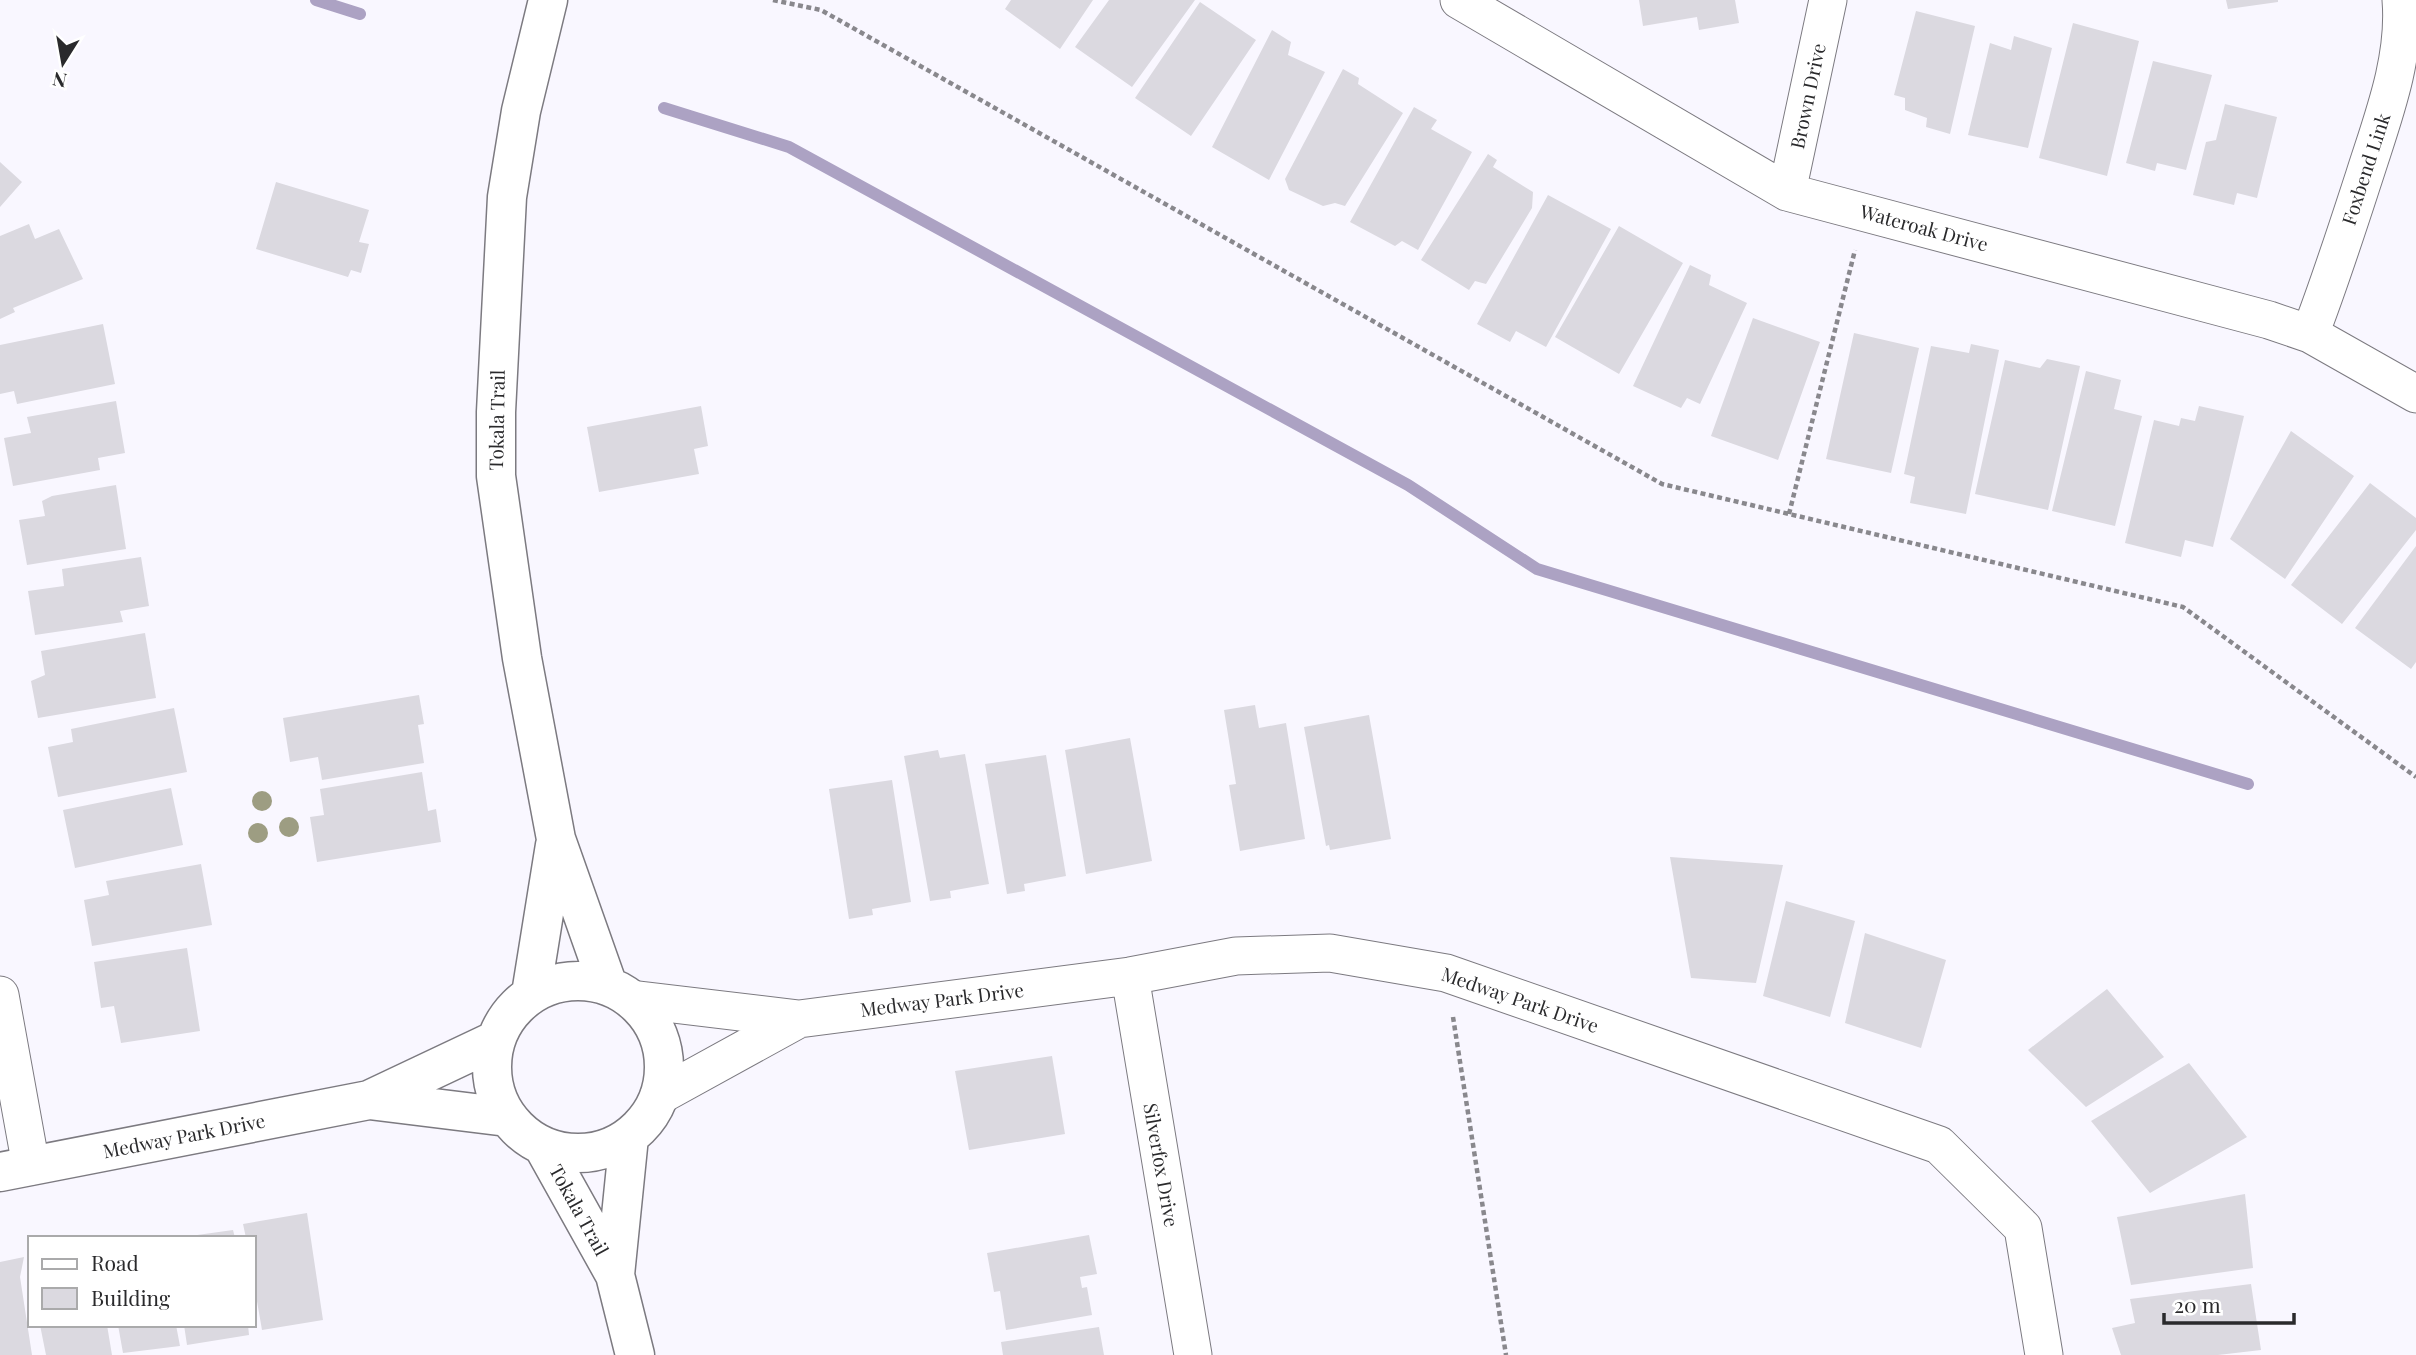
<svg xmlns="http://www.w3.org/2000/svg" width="2416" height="1355" font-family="'Playfair Display',serif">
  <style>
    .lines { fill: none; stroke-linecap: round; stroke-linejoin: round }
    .stream { stroke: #aca2c3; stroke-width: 12 }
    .building { fill: #dbd9e0 }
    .minor-casing { stroke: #7c7a80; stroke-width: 39 }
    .tertiary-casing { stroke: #7c7a80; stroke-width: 41 }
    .path { stroke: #89888d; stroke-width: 4.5; stroke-dasharray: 5 3.5; stroke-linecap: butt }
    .minor { stroke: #fff; stroke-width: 37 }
    .tertiary { stroke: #fff; stroke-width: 38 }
    .tree { fill: #9d9d82 }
    .labels { text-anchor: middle; stroke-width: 5; stroke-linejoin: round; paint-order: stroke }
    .street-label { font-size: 19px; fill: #2a2a2c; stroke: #fff }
  </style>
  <rect width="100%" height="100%" fill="#f9f7ff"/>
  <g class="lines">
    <path class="stream" d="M316,0L360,14
      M664,108L789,147L1408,485L1537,569L2248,784"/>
  </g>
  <path class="building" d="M1011,0H1093L1060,49L1005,9Z
    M1109,0H1195L1132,87L1075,47Z
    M1639,0H1735L1739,23L1699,30L1697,17L1643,26Z
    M2226,0H2278V2L2228,9Z
    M1200,2L1256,40L1191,136L1135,98Z
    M1916,11L1975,26L1950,134L1926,127L1927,118L1905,110V98L1894,95Z
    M2073,23L2139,41L2107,176L2039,158Z
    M1272,30L1291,42L1288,55L1325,72L1269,180L1212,147Z
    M2014,36L2052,48L2028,148L1968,135L1990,43L2011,50Z
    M2153,61L2212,75L2186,170L2157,163L2155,171L2126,163Z
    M1343,69L1359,78L1358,84L1403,113L1345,206L1335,203L1323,206L1289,190L1285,179Z
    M2225,104L2277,117L2257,198L2237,193L2234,205L2193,195L2206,142L2216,140Z
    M1414,107L1437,120L1431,129L1472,152L1418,250L1402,241L1395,246L1350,222Z
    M1488,154L1497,160L1493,167L1533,192L1532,208L1486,284L1475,281L1469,290L1421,260Z
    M0,162L22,182L0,207Z
    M276,182L369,210L359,242L369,244L361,273L351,270L348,277L256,249Z
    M1548,195L1611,229L1546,347L1516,331L1510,342L1477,324Z
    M29,224L35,239L59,229L83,279L13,308L15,312L0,319V236Z
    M1619,226L1683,263L1619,374L1555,337Z
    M1690,265L1711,275L1709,285L1747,303L1700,404L1687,398L1681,408L1633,386Z
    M1753,318L1820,342L1778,460L1711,436Z
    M103,324L115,384L17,404L14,391L0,394V345Z
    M1854,333L1919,348L1891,473L1826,459Z
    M1971,344L1999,350L1966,514L1910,503L1915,477L1904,474L1931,346L1969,353Z
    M2047,359L2080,366L2048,510L1975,494L2005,360L2040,368Z
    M2086,371L2121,380L2114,409L2142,416L2115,526L2052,511Z
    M116,401L125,453L98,458L100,470L13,486L4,438L31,433L27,417Z
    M701,406L708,446L694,449L699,474L599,492L587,427Z
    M2199,406L2244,416L2213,547L2185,540L2181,557L2125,543L2154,420L2179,426L2181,418L2195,421Z
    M2291,431L2354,476L2285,579L2230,539Z
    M2370,483L2416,518V530L2342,624L2291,585Z
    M116,485L126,549L27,565L19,520L45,516L42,501L52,496Z
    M2416,546V662L2411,669L2355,628Z
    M141,557L149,606L120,611L123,622L35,635L28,591L64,586L62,569Z
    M145,633L156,698L38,718L31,681L45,675L41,651Z
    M419,695L424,724L418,725L424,763L322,780L318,757L290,762L283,718Z
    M1255,705L1259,728L1286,723L1305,839L1240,851L1229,785L1236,784L1224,710Z
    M174,708L187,772L58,797L48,747L73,742L71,729Z
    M1369,715L1391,839L1330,850L1329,845L1326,846L1304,727Z
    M1130,738L1152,861L1086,874L1065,750Z
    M938,750L940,758L965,754L989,884L950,891L951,898L930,901L904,756Z
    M1046,755L1066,876L1024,884L1025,891L1007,894L985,764Z
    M422,772L428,811L436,809L441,842L317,862L310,817L324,815L320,789Z
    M892,780L911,902L872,909L873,915L849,919L829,789Z
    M171,788L183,845L75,868L63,810Z
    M1670,857L1783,865L1756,983L1691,978Z
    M201,864L212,925L92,946L84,900L109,895L106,881Z
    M1786,901L1855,921L1830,1017L1763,996Z
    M1865,933L1946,960L1921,1048L1845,1023Z
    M187,948L200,1031L121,1043L114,1006L101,1008L94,962Z
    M2107,989L2164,1057L2086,1107L2028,1050Z
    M1052,1056L1065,1134L969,1150L955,1071Z
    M2189,1063L2247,1137L2150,1193L2091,1121Z
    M2245,1194L2253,1268L2131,1285L2117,1217Z
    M307,1213L323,1320L262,1330L254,1284V1238H246L243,1224Z
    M233,1230L235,1238H191L190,1236Z
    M1089,1235L1097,1274L1080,1277L1082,1288L1087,1287L1092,1315L1006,1330L1000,1291L994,1292L987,1253Z
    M24,1257L20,1277L32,1355H0V1262Z
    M2251,1284L2261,1350L2218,1355H2121L2112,1328L2135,1323L2130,1299Z
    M40,1325H107L112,1355H46Z
    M118,1325H176L180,1346L123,1353Z
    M184,1325H248L249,1335L187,1345Z
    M1099,1327L1104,1355H1003L1001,1342Z"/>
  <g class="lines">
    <g class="minor-casing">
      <path id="minor" d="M1459,0L1787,192L2269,320L2310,334L2416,394
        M1787,192L1828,0
        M2310,334C2330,282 2347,229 2364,177C2382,120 2406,60 2401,0
        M1130,976L1193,1355
        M0,995L31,1166
        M631,999L799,1019L1130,976L1236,956L1330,953L1446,973L1939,1145L2023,1228L2044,1355
        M659,1096L799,1019"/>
    </g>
    <g class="tertiary-casing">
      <path id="tertiary" d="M548,0L521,111L507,197L496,412V476L522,658L556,839L608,986
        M492 1067a86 86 0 1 1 172 0a86 86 0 1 1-172 0Z
        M531,994L555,845
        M369,1100L507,1117
        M543,1146L615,1275L635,1355
        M0,1172L369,1100L496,1040
        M615,1275L629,1137"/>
    </g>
    <path class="path" d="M773,0L821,10L1662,484L2183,607L2416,777
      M1789,514L1855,250
      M1453,1017L1506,1355"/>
    <use href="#minor" class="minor"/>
    <use href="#tertiary" class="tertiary"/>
  </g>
  <g class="tree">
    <circle cx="262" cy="801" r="10"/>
    <circle cx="289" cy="827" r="10"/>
    <circle cx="258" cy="833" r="10"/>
  </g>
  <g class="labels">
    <g class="street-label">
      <text transform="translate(1808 96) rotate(-78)" y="7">Brown Drive</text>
      <text transform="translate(2366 169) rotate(-72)" y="7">Foxbend Link</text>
      <text transform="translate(1924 228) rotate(15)" y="7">Wateroak Drive</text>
      <text transform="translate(497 420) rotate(-89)" y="7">Tokala Trail</text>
      <text transform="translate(942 1000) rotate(-7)" y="7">Medway Park Drive</text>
      <text transform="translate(1520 1000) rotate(19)" y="7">Medway Park Drive</text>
      <text transform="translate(184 1136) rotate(-11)" y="7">Medway Park Drive</text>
      <text transform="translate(1161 1165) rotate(80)" y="7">Silverfox Drive</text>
      <text transform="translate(579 1210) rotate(61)" y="7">Tokala Trail</text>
    </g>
  </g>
  <rect x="28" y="1236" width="228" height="91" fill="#ffffff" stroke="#aaaaab" stroke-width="2"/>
  <rect x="42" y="1259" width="35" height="10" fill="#ffffff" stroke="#aaaaab" stroke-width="2"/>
  <text x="91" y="1271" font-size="21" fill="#2a2a2c">Road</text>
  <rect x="42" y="1288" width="35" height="21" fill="#dbd9e0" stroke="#aaaaab" stroke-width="2"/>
  <text x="91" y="1306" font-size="21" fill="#2a2a2c">Building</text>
  <g transform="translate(63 63) rotate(191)" stroke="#ffffff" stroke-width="5" paint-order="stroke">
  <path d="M0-5L12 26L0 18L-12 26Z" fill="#2a2a2c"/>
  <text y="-10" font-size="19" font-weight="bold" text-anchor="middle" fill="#2a2a2c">N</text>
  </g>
  <path d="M2164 1313v10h130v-10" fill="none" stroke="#2a2a2c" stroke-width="3.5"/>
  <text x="2174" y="1313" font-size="21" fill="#2a2a2c" stroke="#ffffff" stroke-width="5" paint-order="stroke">20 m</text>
</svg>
